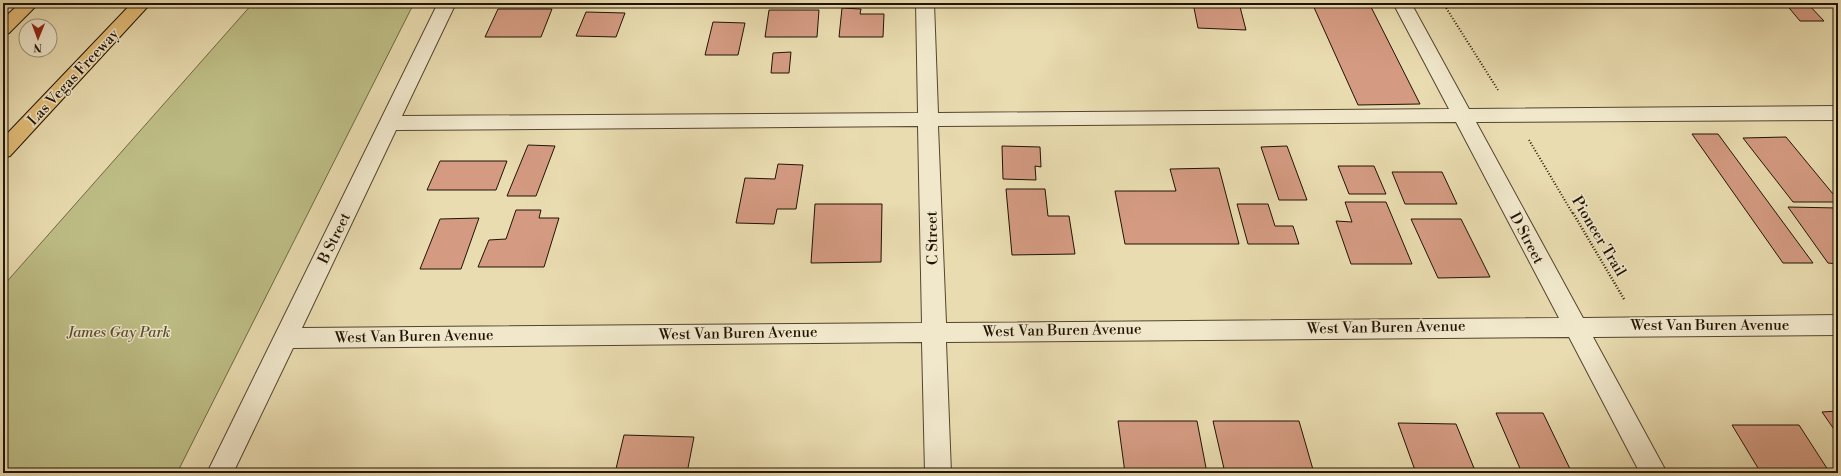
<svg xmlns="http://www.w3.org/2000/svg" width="1841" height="476" font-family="'Libre Bodoni',serif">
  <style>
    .green { fill: #bebe86; stroke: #706844 }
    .building { fill: #d49b82; stroke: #211303 }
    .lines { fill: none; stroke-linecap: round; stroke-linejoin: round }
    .minor-casing { stroke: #53452e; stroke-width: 2 }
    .highway-casing { stroke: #211303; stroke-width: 2 }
    .path-far1 { stroke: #211303; stroke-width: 2; stroke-dasharray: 1 2; stroke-linecap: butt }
    .path { stroke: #211303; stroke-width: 2.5; stroke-dasharray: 1 2; stroke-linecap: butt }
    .minor { fill: #f1e8cc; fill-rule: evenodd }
    .highway { fill: #e4be78; fill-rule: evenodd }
    .labels { text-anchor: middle; stroke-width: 3; stroke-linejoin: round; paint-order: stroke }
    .street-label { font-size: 15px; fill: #211303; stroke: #f1e8cc }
    .park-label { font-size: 15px; font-style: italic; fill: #584f31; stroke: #f1e8cc }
  </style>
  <rect width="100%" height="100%" fill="#e9dcb0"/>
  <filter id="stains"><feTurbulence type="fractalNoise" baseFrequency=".005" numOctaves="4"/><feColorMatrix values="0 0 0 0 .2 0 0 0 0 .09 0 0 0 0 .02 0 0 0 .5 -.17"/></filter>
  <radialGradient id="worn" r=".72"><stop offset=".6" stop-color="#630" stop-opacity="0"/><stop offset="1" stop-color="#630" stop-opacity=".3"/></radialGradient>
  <path class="green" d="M253,3H414L177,473H3V286Z"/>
  <path class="building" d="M1193,3H1239L1246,30L1198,28Z
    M1312,3H1369L1420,104L1358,105Z
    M1785,3H1807L1824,21H1800Z
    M842,8L861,9L860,14H884L883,37H839Z
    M498,9H552L541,37H485Z
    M769,10H819L817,37H765Z
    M586,12L625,13L616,37L576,36Z
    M713,22L745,23L738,55H705Z
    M791,52L789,73H771L773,53Z
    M1692,134H1718L1813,263H1783Z
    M1786,137L1838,200V202H1793L1743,138Z
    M528,145L555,146L536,196H507Z
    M1002,146L1040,147L1041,167L1035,166L1036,180L1003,179Z
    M1287,146L1307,200H1279L1261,147Z
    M440,161H507L496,190H427Z
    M778,164L803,165L796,209H777L774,224L736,223L745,178L775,179Z
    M1338,166H1374L1386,194H1349Z
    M1219,168L1239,244H1125L1115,191H1176L1170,169Z
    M1392,172H1442L1457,204H1405Z
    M1006,189H1045L1048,216H1069L1075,254L1012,255Z
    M1345,202H1386L1412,264H1351L1336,221L1352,222Z
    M815,204H882L881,262L811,263Z
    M1237,204H1268L1275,226H1293L1299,244H1248Z
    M1788,207L1838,208V264L1828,263Z
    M516,210H541L539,218H559L544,267H478L489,240L506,239Z
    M479,218L461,269H420L440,219Z
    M1411,219H1461L1490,277L1438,278Z
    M1838,411V435L1822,412Z
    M1496,413H1543L1572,473H1522Z
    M1118,421H1197L1207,473H1125Z
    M1213,421H1299L1314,473H1225Z
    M1398,423L1456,424L1476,473H1416Z
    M1732,425H1799L1830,473H1761Z
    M624,435L694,437L687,473H615Z"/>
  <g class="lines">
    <g class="minor-casing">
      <path id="minor" d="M438,3H456L402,116L918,113L916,3H934L938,113L1449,109L1393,3H1411L1469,109L1838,106V120L1476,122L1583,318L1838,315V335L1593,337L1667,473H1640L1569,337L946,342L951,473H925L922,342L293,348L233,473H207ZM1456,122L1559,318L946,323L938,126ZM918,126L922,323L302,328L396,130Z"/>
    </g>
    <g class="highway-casing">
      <path id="highway" d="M20,3H39L9,33L3,35V19Z
        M132,3H151L10,156L3,158V138Z"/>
    </g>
    <path class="path-far1" d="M1443,3L1498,90
      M1529,140L1573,214"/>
    <path class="path" d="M1573,213L1624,299"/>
    <use href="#minor" class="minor"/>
    <use href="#highway" class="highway"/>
  </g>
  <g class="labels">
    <g class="street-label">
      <text transform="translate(73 77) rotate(-47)" y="5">Las Vegas Freeway</text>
      <text transform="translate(1599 236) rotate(59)" y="5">Pioneer Trail</text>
      <text transform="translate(334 238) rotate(-64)" y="5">B Street</text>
      <text transform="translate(932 238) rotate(-91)" y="5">C Street</text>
      <text transform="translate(1527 238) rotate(62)" y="5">D Street</text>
      <text x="1710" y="330">West Van Buren Avenue</text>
      <text transform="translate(1386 327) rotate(-1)" y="5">West Van Buren Avenue</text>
      <text transform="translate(1062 330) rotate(-1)" y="5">West Van Buren Avenue</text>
      <text transform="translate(738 333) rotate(-1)" y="5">West Van Buren Avenue</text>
      <text transform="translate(414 336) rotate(-1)" y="5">West Van Buren Avenue</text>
    </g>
    <g class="park-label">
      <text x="119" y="337">James Gay Park</text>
    </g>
  </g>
  <rect width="1841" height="476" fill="none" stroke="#e9dcb0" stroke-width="16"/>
  <rect x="4" y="4" width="1833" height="468" fill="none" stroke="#211303" stroke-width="2"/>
  <rect x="8" y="8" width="1825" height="460" fill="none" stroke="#211303"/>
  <g transform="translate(38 38) rotate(181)"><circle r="19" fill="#f1e8cc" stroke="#9e937c"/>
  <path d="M0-3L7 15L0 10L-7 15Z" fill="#8f2418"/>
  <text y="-6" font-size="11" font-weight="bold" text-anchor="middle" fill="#211303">N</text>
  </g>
  <rect width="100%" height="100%" filter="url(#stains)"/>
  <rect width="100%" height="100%" fill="url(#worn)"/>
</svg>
